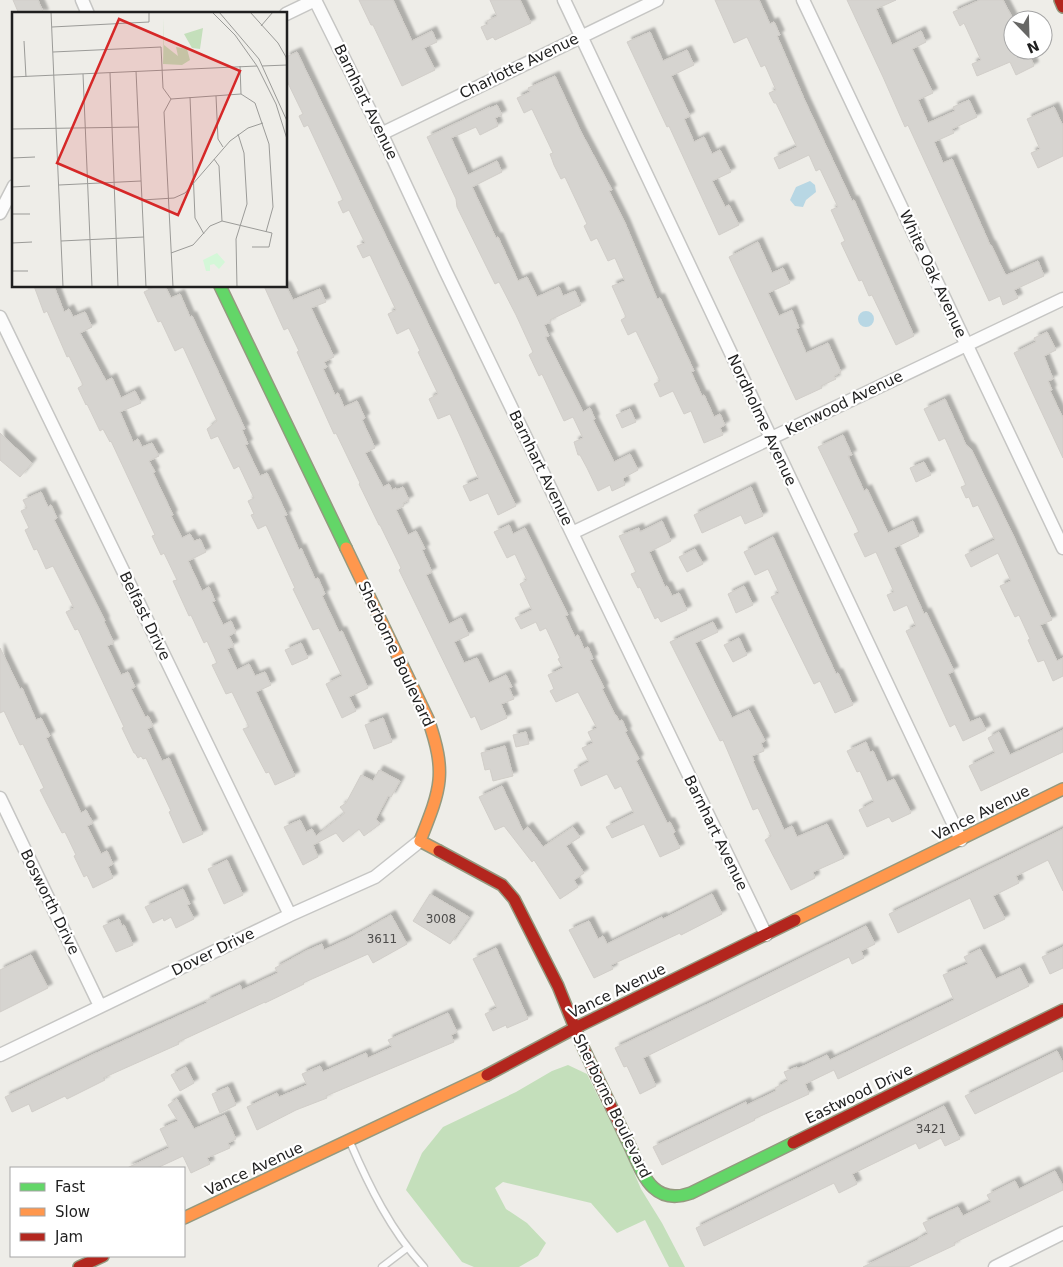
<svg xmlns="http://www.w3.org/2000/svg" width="1063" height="1267" font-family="'DejaVu Sans',sans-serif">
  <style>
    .forest { fill: #c4dfbb }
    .water { fill: #b8d7e4 }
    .building { fill: #d6d4d0; stroke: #d1cec9; filter: url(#shadow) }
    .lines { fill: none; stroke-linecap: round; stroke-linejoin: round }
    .lane-casing { stroke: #c6c6c4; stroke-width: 9 }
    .street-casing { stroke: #c6c6c4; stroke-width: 15 }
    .fast-casing { stroke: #94997f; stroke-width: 14 }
    .slow-casing { stroke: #94997f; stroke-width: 14 }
    .jam-casing { stroke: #94997f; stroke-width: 14 }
    .lane { stroke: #fcfcfc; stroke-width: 6 }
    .street { stroke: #fcfcfc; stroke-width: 12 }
    .fast { stroke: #63d668; stroke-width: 11 }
    .slow { stroke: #ff974d; stroke-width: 11 }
    .jam { stroke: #b3261e; stroke-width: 11 }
    .labels { text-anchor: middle; stroke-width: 4.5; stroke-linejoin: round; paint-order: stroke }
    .number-label { font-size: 12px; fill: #4d4c4b }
    .street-label { font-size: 15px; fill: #1f1f1f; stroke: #fff }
    .inset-road { fill: none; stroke: #9b9b98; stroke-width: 1 }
    .view { fill: #d62828; fill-opacity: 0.15; stroke: #d62828; stroke-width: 2.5 }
    .inset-edge { fill: none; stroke: #1f1f1f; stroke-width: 2.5 }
  </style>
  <defs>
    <filter id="shadow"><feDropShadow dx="4.5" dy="-4.5" stdDeviation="1" flood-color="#0004"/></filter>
  </defs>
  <rect width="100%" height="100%" fill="#eeede8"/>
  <path class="forest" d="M568,1065L587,1074L623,1147L641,1189L662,1223L685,1267H669L645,1220L617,1233L591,1203L503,1182L495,1188L506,1209L527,1223L546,1243L538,1256L519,1267H474L462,1262L406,1190L422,1153L443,1127L516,1092L552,1071Z"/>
  <path class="water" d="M810,181L815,185L816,192L806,200L803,207L795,206L790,200L796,187Z
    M858 319a8 8 0 1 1 16 0a8 8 0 1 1-16 0Z"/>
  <path class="building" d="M13,0H38L44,14H19Z
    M359,0H393L412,41L432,31L437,42L424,48L435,70L402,86L373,25H371Z
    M490,0H520L531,23L495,40L493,37L487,40L481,27L488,24L487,21L497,16Z
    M715,0H759L770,24L774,22L780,35L777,36L805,101L852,201L854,200L914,336L896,345L872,295L869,296L862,280L859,281L841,243L845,241L831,210L838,207L820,169L816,171L809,155L779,169L774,158L797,147L776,103H774L769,93L776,90L765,65L761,67L747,37L734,43Z
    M847,0H896L876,9L892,45L921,31L926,42L912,49L933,93L918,100L928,123L955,111L953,107L969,100L977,117L952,129L954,133L934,142L943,163L952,159L990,245H991L1005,274L1007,275L1038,261L1044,276L1014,290L1018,298L1003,305L1000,296L989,301L908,125L905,127L883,77Z
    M980,0H1003L1013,19V50H1037L1029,54L1034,66L1016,75L1010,62L977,76L972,64L981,60L964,23L960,26L953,12Z
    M650,32L663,61L687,50L694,65L671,76L690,116L684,119L694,142L704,137L712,154L720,150L731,172L712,181L725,207L729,205L739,225L719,235L669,126L667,127L627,42Z
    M297,52L516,506L498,515L488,493L470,501L463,486L479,479L461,438L450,414L438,419L429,399L438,394L418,352L420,351L409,328L397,334L388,314L396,310L370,255L363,258L357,246L365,243L349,210L343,213L338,202L343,200L308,125L304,127L299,116L303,114L286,79V57Z
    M555,76L581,132L612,190L609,191L625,223L657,299L660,298L694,371L691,372L702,396L704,395L714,417L720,414L725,425L720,428L723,435L704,443L691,411L684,414L673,391L660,397L654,384L660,381L636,331L628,335L621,320L626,317L612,286L625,281L615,258L608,261L597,238L591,241L584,226L587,224L565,177L561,179L554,165L550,154L553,153L532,109L524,113L517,98L530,92L528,88Z
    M497,105L502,115L495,118L498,126L480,135L476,127L451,138L468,175L497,161L502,172L472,187L496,238L498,237L518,281L527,277L537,297L559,287L563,296L575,291L581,305L550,320L551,322L544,325L549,336L545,337L583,412L590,408L595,419L593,420L614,462L630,454L638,470L625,477L623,479L625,485L612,491L610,485L598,491L587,468L580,455H578L574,442L583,438L573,417L564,421L542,374L539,376L529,355L533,352L516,315L499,282L495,284L457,207L456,199L427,137L490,107V108Z
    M1054,107L1063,126V156L1038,168L1031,153L1040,149L1027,119Z
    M758,242L772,273L783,268L790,283L768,293L779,316L792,310L799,328L796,329L806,353L828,343L841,372L834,376L836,379L821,386L822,388L796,400L729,257Z
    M34,286H54L64,312L69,309L73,317L85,312L92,327L80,333L106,381L112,378L121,398L135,391L141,403L120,412L133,442L138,439L142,447L152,443L159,456L149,461L155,472L153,473L173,515L171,516L182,538L190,534L194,541L200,539L206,552L188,561L202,591L209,587L215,601L212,602L223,625L231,621L236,632L229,636L234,646L227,649L237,670L249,664L255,676L265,672L271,685L256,692L295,776L275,785L269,772L266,773L243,729L249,727L232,692L226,694L212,665L217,663L207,641L204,643L191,615L189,616L173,581L177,580L164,553L161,555L152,536L155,535L111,441L110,442L103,429L100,431L87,404L86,405L78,388L83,385L69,356L67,357L47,311L44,313Z
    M156,286H165L171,298L180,294L190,317L192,316L245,429L242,430L248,444L245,445L260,476L267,473L287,515L284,516L299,550L301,548L315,579L318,578L325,594L322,596L339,632L342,631L368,688L349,697L356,711L342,718L326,684L342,676L319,628L313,630L293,589L295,588L266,525L258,529L251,515L254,514L248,501L254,498L239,466L234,469L218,436L211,439L207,429L217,421L183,347L175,351L161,321L158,322L144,292Z
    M264,286H286L293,300L320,289L326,302L311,308L334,357L324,362L327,367L323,369L335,395L338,393L344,407L357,401L365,418L362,420L375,448L365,453L383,487L389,484L392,490L396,488V490L403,487L409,500L403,503L404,506L396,510L408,535L416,531L425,549L422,550L432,572L426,575L449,624L461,618L469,635L454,642L464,663L477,658L489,683L506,675L512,687L509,688L514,699L501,704L507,718L481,730L475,716L471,718L399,570L401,568L380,525H379L359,484L360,483L336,433L334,434L297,352L299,351L288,328L284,330Z
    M1047,332L1056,350L1044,356L1053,379L1048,381L1052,390L1050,391L1063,418V458L1014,353L1036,342L1034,338Z
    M945,399L966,445L971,449L1013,535L1052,620L1040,625L1057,661L1063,658V676L1053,681L1044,660L1038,662L1028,640L1030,639L1019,615L1015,617L1000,586L1011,581L998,553L971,567L965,555L995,540L978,505L973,507L969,497L966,498L961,487L966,485L945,438L939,441L924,409Z
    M630,409L636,422L622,428L616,415Z
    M0,433L32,463L20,477L0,460Z
    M843,435L852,455L848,456L864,491L867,489L888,533L913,521L919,536L894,548L924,614L926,612L954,671L948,674L970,722L980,718L986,730L963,741L955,724L950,727L906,631L916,626L907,605L894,611L887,595L894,592L876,552L865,557L854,534L859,532L818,447Z
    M924,462L931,475L916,482L910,468Z
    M751,487L763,516L745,524L741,515L702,533L694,515Z
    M41,492L48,507L51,505L57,518L54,520L105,621L104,622L114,643L107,646L121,675L128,672L135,687L131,689L145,717L148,716L153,726L147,729L162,761L169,758L203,834L183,843L169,812L171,811L146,758L143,759L141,756L138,758L135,753H134L122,728L124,727L78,629L75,630L66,612L74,608L53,566L46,569L37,549L34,550L25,530L29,528L21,511L27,508L23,500Z
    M662,521L671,541L649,552L665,587L667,586L672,596L679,593L687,610L661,622L658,617L655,619L640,587L638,588L631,574L636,572L619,536L639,528L640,532Z
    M509,525L513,534L525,528L568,615L565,616L575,637L578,635L584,649L588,647L593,659L590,660L604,688L602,689L615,715H616L619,721L622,720L627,731L625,732L639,759L636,761L667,823L670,822L675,832L673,834L680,848L660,857L644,824L612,838L606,827L634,813L621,786L615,789L607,774L581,786L574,770L589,762L582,748L593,743L588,732L597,728L578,692L556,702L550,691L554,689L548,675L563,668L558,659L560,658L546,628L540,631L536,622L521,629L515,618L532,610L520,584L527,580L515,554L507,558L494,532Z
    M773,537L815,629L836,674L838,673L853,705L835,713L820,681L814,684L771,597L779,593L768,569L755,575L744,552Z
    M695,549L703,564L687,572L679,557Z
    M744,586L753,605L736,613L728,594Z
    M713,622L718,632L695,643L732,718L749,710L765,741L761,743L764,751L752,756L754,761L753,762L784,830L792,826L797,837L827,824L844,858L813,872L815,878L791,890L765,840L771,836L758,808L753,810L723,740L720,741L670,642Z
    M739,638L747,655L733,662L724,645Z
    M301,643L308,658L292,665L285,650Z
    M0,648L20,689L22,688L36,720L41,718L50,736L46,738L81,813L86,810L93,823L87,826L101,854L107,851L113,864L108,867L113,878L93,888L87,875L84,877L74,856L76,855L65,832L62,833L47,804L40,790L44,788L23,744L20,745L4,711L0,713Z
    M383,718L392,742L374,749L365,725Z
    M1063,730V752L981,791L969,766L995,753L988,738L999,732L1010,755Z
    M526,732L529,744L516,747L513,735Z
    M866,742L870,752L873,751L887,782L894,779L911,813L892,822L889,817L867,827L859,810L874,802L860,771L857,772L847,751Z
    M505,746L513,776L493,781L490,769L485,770L481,753Z
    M379,770L400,781L391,797L388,796L376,819L380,824L364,836L359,829L343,842L336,833L313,845L318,857L303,865L284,827L300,820L306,832L312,829L316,836L345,813L340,807L346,803L361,775L373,781Z
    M502,786L523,831L528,827L543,847L573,827L580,837L566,846L584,873L574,880L578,887L560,899L534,860L532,862L504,826L495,830L479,797Z
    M1063,829V891L1048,860L1016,876L1019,883L993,896L1005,919L984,929L970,898L898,933L889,914Z
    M227,860L243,895L224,904L208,869Z
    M183,889L190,904L187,905L194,919L176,928L171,917L164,921L163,918L153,923L145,907Z
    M430,894L469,917L450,944L413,921Z
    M712,894L722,914L681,935L680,933L611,965L613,969L594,978L569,930L589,921L598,939L603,936L607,944L662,917L663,919Z
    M391,915L407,944L373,963L368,954L303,983L304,984L265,1003V1002L178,1042L179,1044L103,1078L105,1080L67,1099L65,1096L32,1112L29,1104L12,1112L5,1097L92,1055L207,1003L206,1001L240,985L242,990L278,973L275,968L306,951L322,944L324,950L350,938Z
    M119,919L122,926L124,925L133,945L116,952L103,926Z
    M866,926L875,944L861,951L864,958L852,964L849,957L643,1058L656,1086L640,1094L627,1066L624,1067L615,1048L716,1000Z
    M1063,947V968L1050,974L1042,957Z
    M496,948L528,1019L507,1028L506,1025L493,1031L485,1014L497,1008L473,959Z
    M980,949L996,979L1020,968L1029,986L838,1079L834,1070L805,1084L809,1094L754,1119L755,1120L662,1165L653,1147L746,1102L747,1105L776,1091L775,1088L788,1081L784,1072L797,1067V1069L827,1055L830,1060L954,1000L943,975L968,964L964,957Z
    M31,955L48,988L0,1012V970Z
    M448,1013L457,1032L451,1035L454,1042L326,1096L327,1098L296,1110L257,1130L247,1107L277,1093L279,1097L307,1085L302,1074L320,1066L323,1072L366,1053L368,1058L392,1047L388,1040Z
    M1057,1051L1063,1063V1071L975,1114L965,1096Z
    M186,1067L194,1083L180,1091L171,1075Z
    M228,1087L236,1105L220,1113L212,1094Z
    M177,1099L194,1129L225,1115L236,1139L228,1143L230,1148L207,1158L210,1164L191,1173L183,1156L157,1168H127L169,1148L160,1129L178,1121L168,1105Z
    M944,1106L960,1139L945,1146L941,1138L919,1149L916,1143L852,1174L857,1184L839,1193L834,1183L704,1246L696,1228Z
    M1055,1171L1063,1186V1190L954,1243L955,1245L908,1267H863L918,1240V1239L928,1234L923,1223L958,1207L963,1216L991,1202L987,1195L1015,1181L1019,1189Z"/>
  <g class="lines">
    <g class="lane-casing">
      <path id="lane" d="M350,1142C369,1186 391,1231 424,1267
        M382,1267L407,1248"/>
    </g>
    <g class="street-casing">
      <path id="street" d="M82,0L88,14
        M315,0L384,139L445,270L766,935
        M564,0L961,840
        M803,0L1063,548
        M286,14L315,0
        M381,134L657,0
        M0,213L14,186
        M0,317L290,915
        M572,533L1063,299
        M0,798L100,1006
        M0,1055L290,915L375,877L420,841
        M995,1267L1063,1233"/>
    </g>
    <g class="fast-casing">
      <path id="fast" d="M220,286L346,548
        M626,1138C641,1167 649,1208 691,1193L793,1143"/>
    </g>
    <g class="slow-casing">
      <path id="slow" d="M346,548L428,719C447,774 441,788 420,841L439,851
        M795,920L1063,789
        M184,1218L487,1075"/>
    </g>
    <g class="jam-casing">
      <path id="jam" d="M1060,0L1063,7
        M439,851L502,885L514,899L558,986L581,1043L626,1138
        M487,1075L575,1028L795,920
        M793,1143L1063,1010
        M79,1267L103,1256"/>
    </g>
    <use href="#lane" class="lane"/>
    <use href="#street" class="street"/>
    <use href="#fast" class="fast"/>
    <use href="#slow" class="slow"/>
    <use href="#jam" class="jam"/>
  </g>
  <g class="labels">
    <g class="number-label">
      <text x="441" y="923">3008</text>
      <text x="382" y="943">3611</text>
      <text x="931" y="1133">3421</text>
    </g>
    <g class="street-label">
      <text transform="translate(519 66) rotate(-26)" y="5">Charlotte Avenue</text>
      <text transform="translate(366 102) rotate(64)" y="5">Barnhart Avenue</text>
      <text transform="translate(933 274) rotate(65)" y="5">White Oak Avenue</text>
      <text transform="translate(844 403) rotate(-26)" y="5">Kenwood Avenue</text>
      <text transform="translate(762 420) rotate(65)" y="5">Nordholme Avenue</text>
      <text transform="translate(541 468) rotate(64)" y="5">Barnhart Avenue</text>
      <text transform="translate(145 616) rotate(64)" y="5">Belfast Drive</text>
      <text transform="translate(396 654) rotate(65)" y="5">Sherborne Boulevard</text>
      <text transform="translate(981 813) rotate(-26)" y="5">Vance Avenue</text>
      <text transform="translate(716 833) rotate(64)" y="5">Barnhart Avenue</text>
      <text transform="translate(50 902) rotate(64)" y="5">Bosworth Drive</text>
      <text transform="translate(213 952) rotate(-26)" y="5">Dover Drive</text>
      <text transform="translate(617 991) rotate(-26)" y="5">Vance Avenue</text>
      <text transform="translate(859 1094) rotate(-26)" y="5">Eastwood Drive</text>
      <text transform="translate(612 1106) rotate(64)" y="5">Sherborne Boulevard</text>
      <text transform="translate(254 1169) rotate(-25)" y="5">Vance Avenue</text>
    </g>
  </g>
  <g transform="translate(12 12)">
    <rect width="275" height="275" fill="#eeede8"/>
    <path d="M152,6V33L166,44L164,35L175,37L178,48L170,53L151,52ZM191,16L188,37L180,36L172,22Z" fill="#c4dfbb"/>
    <path d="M205,241L213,250L207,257L202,252L198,253V259H194L191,248Z" fill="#d4f7d8"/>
    <path class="inset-road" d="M39,0L51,275M200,0L223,23L245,54L264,92L275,127M207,0L247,47L275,109M238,0L266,31L274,45L275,53L250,54M249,14L261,0M40,15L137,10V0M12,29L14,65M41,40L149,35L151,76L159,87L152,100L161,275M228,54L229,82L243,91L257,132L261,195L254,220M124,59L134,275M98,61L106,275M71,62L80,275M0,65L245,54M204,84L206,127L211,135M178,85L183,206L192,222M159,87L229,82M0,117L127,115M0,146L23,145M202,147L207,154L210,209M47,173L129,169M0,175L18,174M130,188L162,186L173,181L218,129L236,116L251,111M0,202H18M49,229L132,225M0,231L20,230M159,241L181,233L198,214L210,209L260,221L257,235H240M0,259H16M225,275L224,227L235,192L232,141L226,122"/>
    <path class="view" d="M107,7L228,59L166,203L45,151Z"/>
    <rect width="275" height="275" class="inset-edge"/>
  </g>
  <rect x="10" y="1167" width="175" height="90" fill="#ffffff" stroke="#a5a5a5"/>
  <rect x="20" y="1183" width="25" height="8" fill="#63d668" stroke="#a5a5a5"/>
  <text x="55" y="1192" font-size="15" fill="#1f1f1f">Fast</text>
  <rect x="20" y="1208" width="25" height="8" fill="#ff974d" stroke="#a5a5a5"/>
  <text x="55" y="1217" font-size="15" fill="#1f1f1f">Slow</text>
  <rect x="20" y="1233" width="25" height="8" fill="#b3261e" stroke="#a5a5a5"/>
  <text x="55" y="1242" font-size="15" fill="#1f1f1f">Jam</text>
  <g transform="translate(1028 35) rotate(157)"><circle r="24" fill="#ffffff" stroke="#a5a5a5"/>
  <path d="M0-4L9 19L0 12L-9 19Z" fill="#676765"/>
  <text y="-8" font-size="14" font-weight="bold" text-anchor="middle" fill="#1f1f1f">N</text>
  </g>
</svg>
